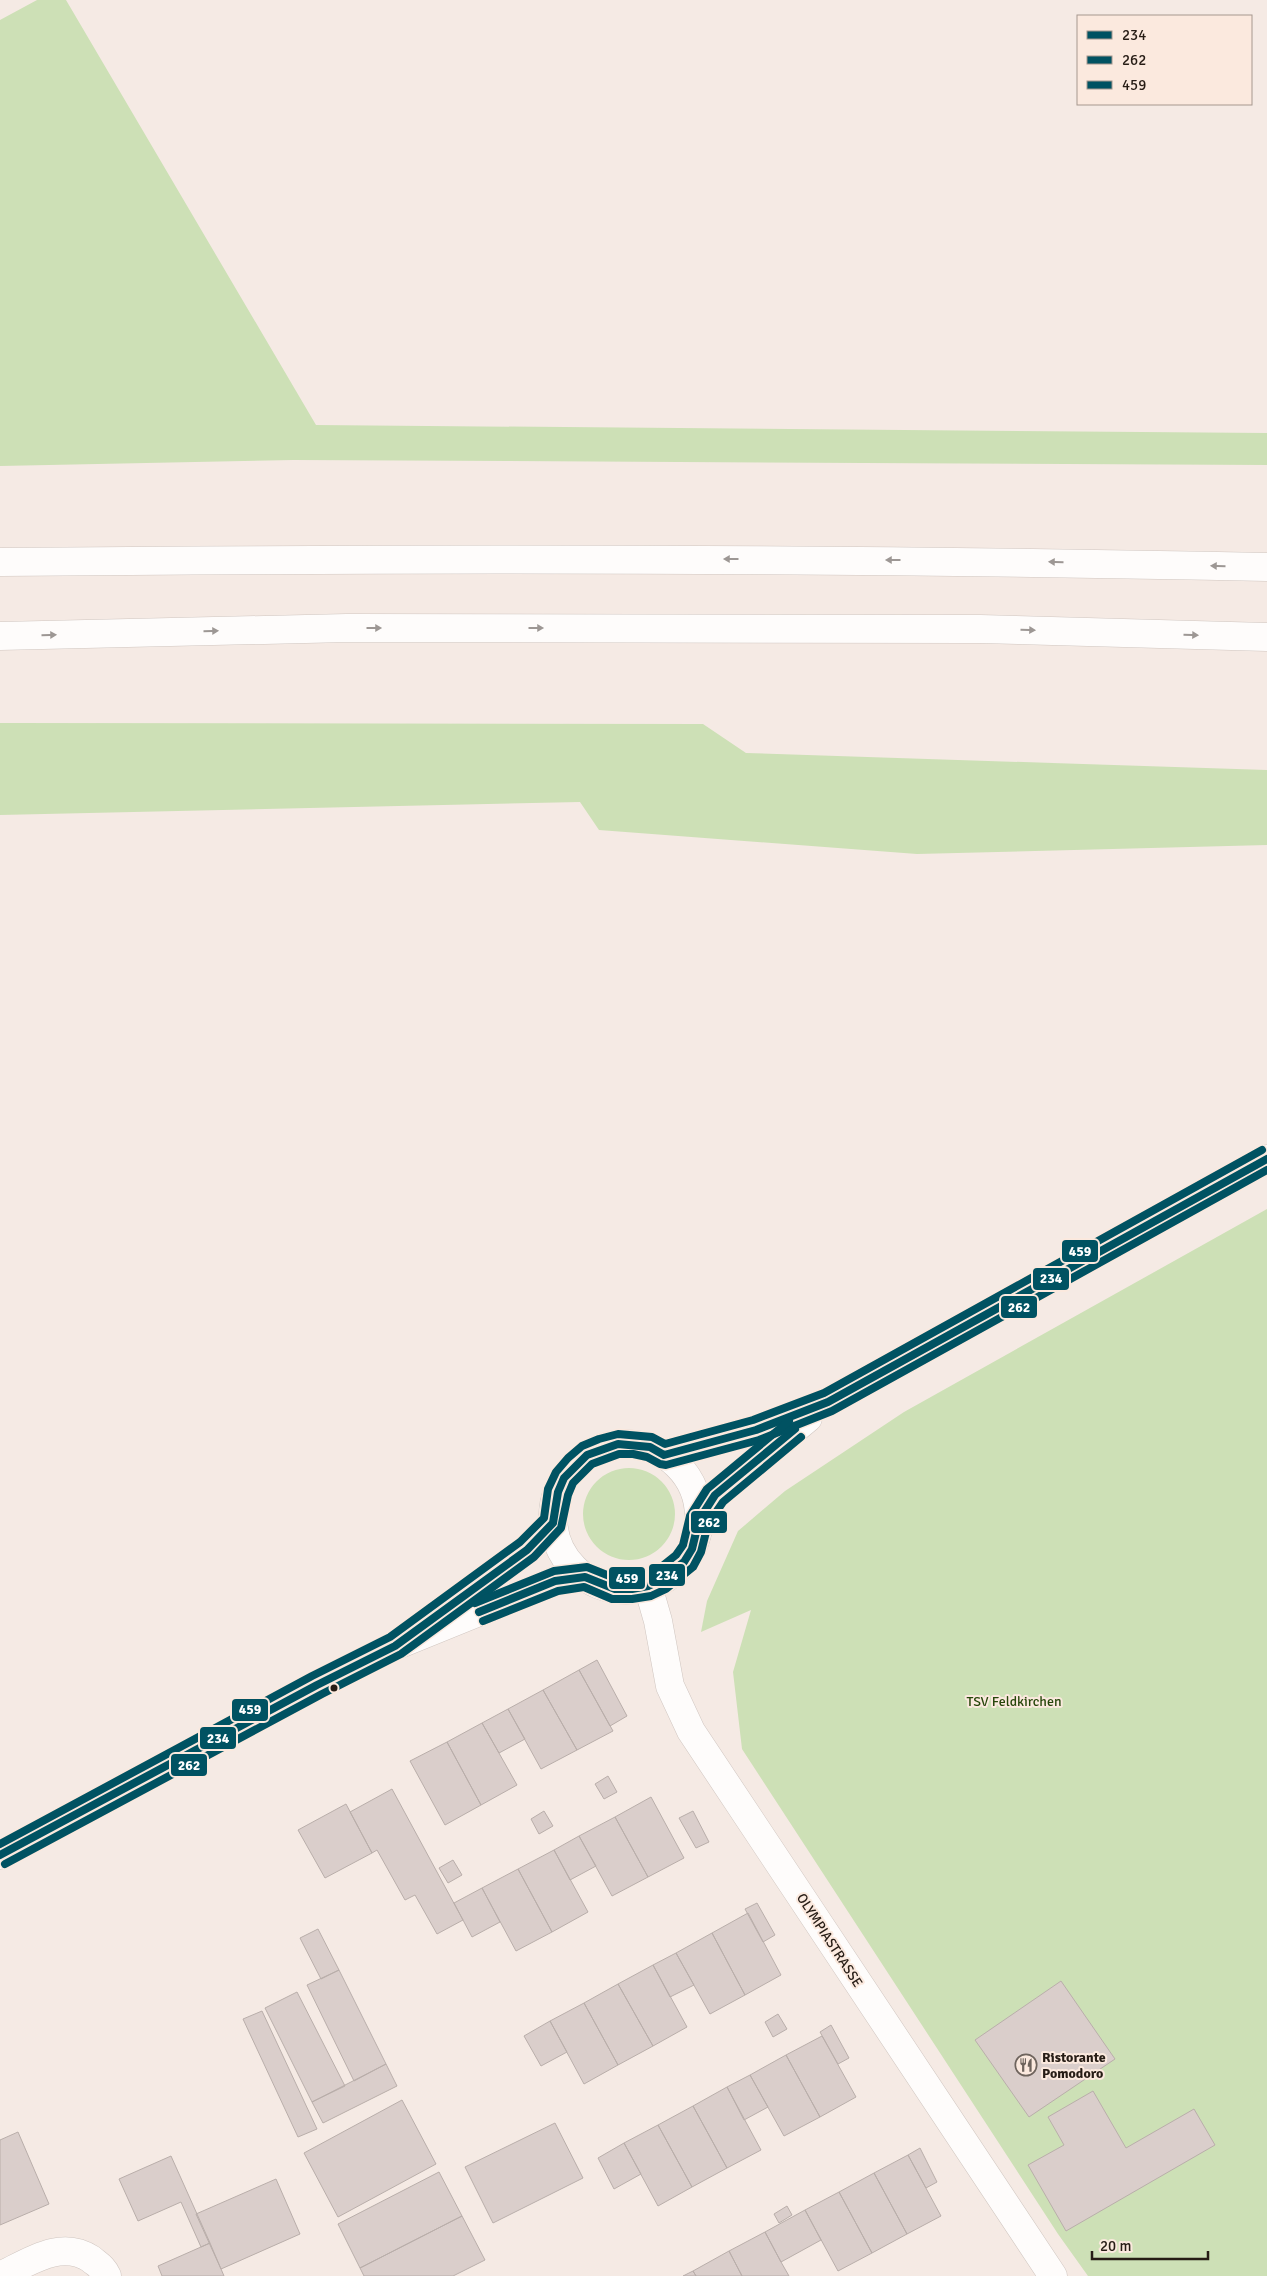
<svg xmlns="http://www.w3.org/2000/svg" width="1267" height="2276" font-family="Signika,sans-serif">
  <style>
    .green { fill: #cde0b6 }
    .building { fill: #dacecb; stroke: #b9aeaa }
    .lines { fill: none; stroke-linecap: round; stroke-linejoin: round }
    .minor-casing { stroke: #d0c6c0; stroke-width: 29 }
    .tertiary-casing { stroke: #d0c6c0; stroke-width: 29 }
    .motorway-casing { stroke: #d0c6c0; stroke-width: 29 }
    .minor { stroke: #fefcfb; stroke-width: 28 }
    .tertiary { stroke: #fefcfb; stroke-width: 28 }
    .motorway { stroke: #fefcfb; stroke-width: 28 }
    .bus-1-casing { stroke: #fbe9de; stroke-width: 11 }
    .bus-2-casing { stroke: #fbe9de; stroke-width: 11 }
    .bus-3-casing { stroke: #fbe9de; stroke-width: 11 }
    .bus-1 { stroke: #005262; stroke-width: 8 }
    .bus-2 { stroke: #005262; stroke-width: 8 }
    .bus-3 { stroke: #005262; stroke-width: 8 }
    .oneway { fill: #9d9794 }
    .bus-dot { fill: #261c15; stroke: #fbe9de; stroke-width: 2 }
    .labels { text-anchor: middle; stroke-width: 4; stroke-linejoin: round; paint-order: stroke }
    .park-label { font-size: 14px; fill: #26460a; stroke: #fbe9de }
    .street-label { font-size: 14px; fill: #261c15; stroke: #fbe9de }
    .poi-label { font-size: 14px; font-weight: bold; fill: #261c15; stroke: #fbe9de; text-anchor: start }
    .line-badge { stroke: #fbe9de; stroke-width: 2 }
    .badge-label { font-size: 14px; text-anchor: middle; font-weight: bold; fill: #fff }
  </style>
  <rect width="100%" height="100%" fill="#f5eae4"/>
  <path class="green" d="M37,0H66L316,425L1267,433V465L293,460L0,466V20Z
    M0,723L703,724L746,753L1267,770V845L917,854L599,830L580,802L0,815Z
    M1267,1209V2276H1088L1058,2234L742,1749L733,1672L751,1610L701,1632L707,1601L738,1531L785,1491L904,1412Z
    M583 1514a46 46 0 1 1 92 0a46 46 0 1 1-92 0Z"/>
  <path class="building" d="M597,1660L627,1716L610,1726L579,1670Z
    M579,1670L613,1731L577,1750L543,1690Z
    M543,1690L577,1750L541,1769L508,1709Z
    M508,1709L525,1739L499,1753L482,1723Z
    M482,1723L517,1785L481,1805L447,1742Z
    M447,1742L481,1805L445,1825L410,1761Z
    M608,1776L617,1792L604,1799L595,1784Z
    M392,1789L463,1920L437,1934L415,1895L405,1900L377,1850L372,1853L350,1812Z
    M651,1797L684,1858L648,1877L615,1817Z
    M346,1804L372,1853L325,1878L298,1830Z
    M544,1811L553,1826L539,1834L531,1819Z
    M693,1811L709,1842L696,1848L679,1818Z
    M615,1817L648,1877L612,1896L579,1836Z
    M579,1836L596,1866L570,1880L554,1850Z
    M554,1850L588,1912L552,1932L518,1869Z
    M453,1860L462,1875L448,1883L439,1868Z
    M518,1869L552,1932L516,1951L482,1888Z
    M482,1888L500,1922L472,1937L454,1903Z
    M757,1903L775,1935L763,1942L745,1909Z
    M748,1913L781,1975L745,1995L712,1933Z
    M318,1929L339,1970L321,1979L300,1938Z
    M712,1933L745,1995L710,2014L676,1953Z
    M676,1953L694,1985L670,1997L653,1965Z
    M653,1965L687,2027L653,2046L618,1984Z
    M339,1970L386,2064L354,2081L307,1985Z
    M1061,1981L1115,2059L1029,2117L975,2040Z
    M618,1984L653,2046L618,2065L584,2003Z
    M297,1992L345,2086L312,2102L265,2008Z
    M584,2003L618,2065L584,2084L550,2021Z
    M262,2011L317,2129L298,2137L243,2019Z
    M778,2014L787,2029L773,2037L765,2022Z
    M550,2021L567,2052L541,2066L524,2036Z
    M831,2025L849,2058L838,2064L820,2032Z
    M822,2036L856,2097L820,2117L786,2055Z
    M786,2055L820,2117L784,2136L750,2075Z
    M386,2064L397,2086L323,2123L312,2102Z
    M750,2075L768,2107L744,2120L727,2087Z
    M727,2087L761,2150L727,2168L693,2106Z
    M1093,2091L1126,2148L1194,2109L1215,2145L1066,2231L1028,2165L1064,2145L1048,2117Z
    M402,2100L436,2164L338,2217L304,2153Z
    M693,2106L727,2168L692,2187L658,2125Z
    M555,2123L583,2178L493,2223L465,2167Z
    M658,2125L692,2187L658,2206L624,2143Z
    M18,2132L49,2204L0,2225V2140Z
    M624,2143L641,2174L614,2189L598,2158Z
    M920,2148L937,2182L926,2188L908,2155Z
    M908,2155L941,2216L907,2234L874,2173Z
    M171,2156L210,2243L201,2247L181,2202L138,2221L119,2179Z
    M439,2172L462,2216L360,2268L338,2224Z
    M874,2173L907,2234L872,2253L839,2192Z
    M276,2179L300,2234L221,2269L196,2214Z
    M839,2192L872,2253L838,2271L805,2210Z
    M787,2206L792,2215L779,2223L774,2214Z
    M805,2210L821,2240L781,2262L765,2232Z
    M462,2216L485,2260L453,2276H364L360,2268Z
    M765,2232L781,2262L789,2276H742L729,2251Z
    M210,2243L224,2276H162L158,2266Z
    M729,2251L742,2276H696L693,2271Z
    M693,2271L696,2276H683Z"/>
  <g class="lines">
    <g class="minor-casing">
      <path id="minor" d="M648,1586L658,1621L670,1686L691,1731L1053,2276
        M0,2276C29,2262 61,2239 91,2259C98,2265 103,2267 107,2276"/>
    </g>
    <g class="tertiary-casing">
      <path id="tertiary" d="M553 1517a73 73 0 1 1 146 0a73 73 0 1 1-146 0Z
        M664,1455L756,1430L828,1402L1267,1159
        M699,1520L715,1495L808,1418
        M431,1620L527,1550L553,1523
        M0,1855L317,1685L395,1646L555,1581L585,1577"/>
    </g>
    <g class="motorway-casing">
      <path id="motorway" d="M0,562C422,558 845,558 1267,567
        M0,636L347,628L980,629L1267,637"/>
    </g>
    <use href="#minor" class="minor"/>
    <use href="#tertiary" class="tertiary"/>
    <use href="#motorway" class="motorway"/>
    <g class="bus-1-casing">
      <path id="bus-1" d="M479,1612L555,1581L585,1577L615,1589H632L648,1586L661,1580L684,1562L692,1549L699,1520L715,1495L795,1429
        M0,1855L317,1685L395,1646L527,1550L553,1523L558,1492L564,1478L587,1455L618,1444L650,1447L664,1455L756,1430L828,1402L1267,1159"/>
    </g>
    <g class="bus-2-casing">
      <path id="bus-2" d="M483,1621L558,1591L584,1587L612,1599H632L651,1596L666,1589L693,1567L701,1552L708,1524L723,1502L801,1437
        M5,1864L322,1694L401,1654L534,1557L561,1528L568,1495L573,1483L592,1464L619,1454H633L647,1457L660,1464L666,1465L759,1440L832,1411L1267,1170"/>
    </g>
    <g class="bus-3-casing">
      <path id="bus-3" d="M475,1603L554,1571L587,1567L617,1579L645,1576L656,1571L676,1555L683,1545L690,1516L707,1489L789,1421
        M0,1844L312,1676L390,1637L520,1542L544,1518L548,1489L556,1472L568,1458L582,1446L599,1439L618,1434L652,1437L665,1444L753,1420L824,1393L1262,1150"/>
    </g>
    <use href="#bus-1" class="bus-1"/>
    <use href="#bus-2" class="bus-2"/>
    <use href="#bus-3" class="bus-3"/>
  </g>
  <defs><path id="oneway-solid" d="M-6-.8H1V-3.2L6.5 0L1 3.2V.8H-6Z" transform="scale(1.25)"/></defs>
  <g class="oneway">
    <use href="#oneway-solid" transform="translate(731 559) rotate(-180)"/>
    <use href="#oneway-solid" transform="translate(893 560) rotate(-180)"/>
    <use href="#oneway-solid" transform="translate(1056 562) rotate(-179)"/>
    <use href="#oneway-solid" transform="translate(1218 566) rotate(-179)"/>
    <use href="#oneway-solid" transform="translate(374 628)"/>
    <use href="#oneway-solid" transform="translate(536 628)"/>
    <use href="#oneway-solid" transform="translate(1028 630) rotate(2)"/>
    <use href="#oneway-solid" transform="translate(211 631) rotate(-1)"/>
    <use href="#oneway-solid" transform="translate(49 635) rotate(-1)"/>
    <use href="#oneway-solid" transform="translate(1191 635) rotate(2)"/>
  </g>
  <defs>
    <g id="restaurant-ring" transform="scale(1.125)"><circle r="9.5" fill="#fbe9de" stroke="#6e645d" stroke-width="1.5"/><path d="M-5-6h1v4h1v-4h1v4h1v-4h1v5L-1.5 .5V6h-2V.5L-5-1ZM5-6V6H3V1.5H1.5Q1.5-4 5-6Z" fill="#6e645d"/></g>
  </defs>
  <g fill-rule="evenodd">
    <use href="#restaurant-ring" x="1026" y="2065"/>
  </g>
  <circle class="bus-dot" cx="334" cy="1688" r="4.5"/>
  <g class="labels">
    <g class="park-label">
      <text x="1014" y="1706">TSV Feldkirchen</text>
    </g>
    <g class="street-label">
      <text transform="translate(830 1940) rotate(57)" y="5">OLYMPIASTRASSE</text>
    </g>
    <g class="poi-label">
      <text x="1042" y="2062">Ristorante<tspan x="1042" dy="16">Pomodoro</tspan></text>
    </g>
  </g>
  <g class="line-badge">
    <rect x="1061" y="1239" width="38" height="24" rx="5" fill="#005262"/>
    <rect x="1032" y="1267" width="38" height="24" rx="5" fill="#005262"/>
    <rect x="1000" y="1295" width="38" height="24" rx="5" fill="#005262"/>
    <rect x="690" y="1510" width="38" height="24" rx="5" fill="#005262"/>
    <rect x="648" y="1563" width="38" height="24" rx="5" fill="#005262"/>
    <rect x="608" y="1566" width="38" height="24" rx="5" fill="#005262"/>
    <rect x="231" y="1698" width="38" height="24" rx="5" fill="#005262"/>
    <rect x="199" y="1726" width="38" height="24" rx="5" fill="#005262"/>
    <rect x="170" y="1753" width="38" height="24" rx="5" fill="#005262"/>
  </g>
  <g class="badge-label">
    <text x="1080" y="1256">459</text>
    <text x="1051" y="1283">234</text>
    <text x="1019" y="1312">262</text>
    <text x="709" y="1527">262</text>
    <text x="667" y="1580">234</text>
    <text x="627" y="1583">459</text>
    <text x="250" y="1714">459</text>
    <text x="218" y="1743">234</text>
    <text x="189" y="1770">262</text>
  </g>
  <rect x="1077" y="15" width="175" height="90" fill="#fbe9de" stroke="#a6978e"/>
  <rect x="1087" y="31" width="25" height="8" fill="#005262" stroke="#a6978e"/>
  <text x="1122" y="40" font-size="15" fill="#261c15">234</text>
  <rect x="1087" y="56" width="25" height="8" fill="#005262" stroke="#a6978e"/>
  <text x="1122" y="65" font-size="15" fill="#261c15">262</text>
  <rect x="1087" y="81" width="25" height="8" fill="#005262" stroke="#a6978e"/>
  <text x="1122" y="90" font-size="15" fill="#261c15">459</text>
  <path d="M1092 2251v8h116v-8" fill="none" stroke="#261c15" stroke-width="2.5"/>
  <text x="1100" y="2251" font-size="15" fill="#261c15" stroke="#fbe9de" stroke-width="4" paint-order="stroke">20 m</text>
</svg>
